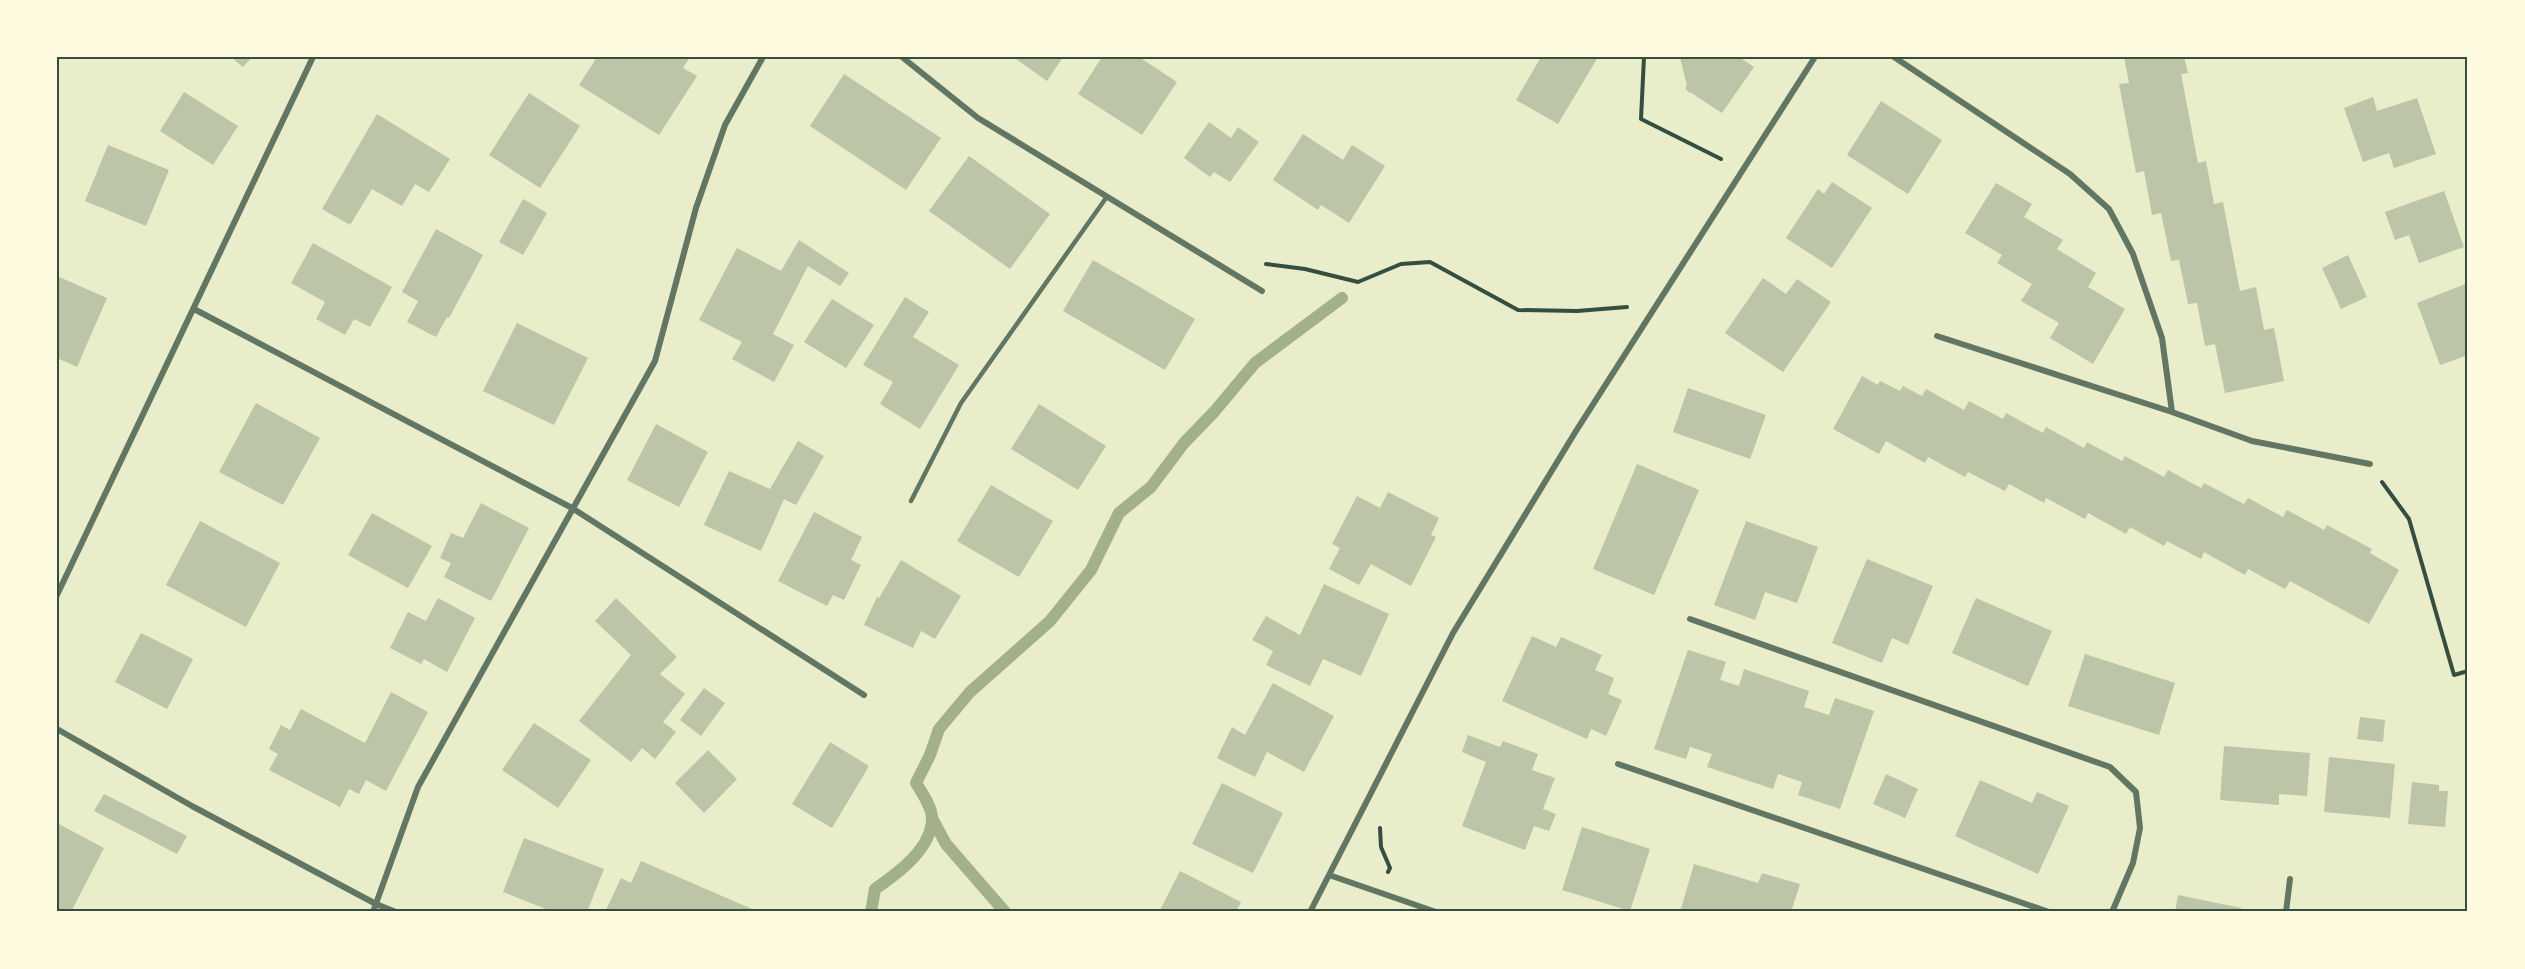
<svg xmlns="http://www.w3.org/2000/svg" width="2525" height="969" font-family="Lora,serif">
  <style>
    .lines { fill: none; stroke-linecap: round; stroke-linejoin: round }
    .stream { stroke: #a3b18a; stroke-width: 12 }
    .building { fill: #bcc5a7 }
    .path { stroke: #344e41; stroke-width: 4 }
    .service { stroke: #617663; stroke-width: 4.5 }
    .minor { stroke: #617663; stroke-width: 6 }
    .neatline { fill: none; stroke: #344e41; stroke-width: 2 }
  </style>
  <rect width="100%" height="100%" fill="#e9edc9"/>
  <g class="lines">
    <path class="stream" d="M932,818L946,844L1005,912
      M871,912L875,889C897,874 933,848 932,817C931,805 922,793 916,783L930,755L939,729L970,692L1050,621L1091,570L1119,513L1151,487L1184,443L1214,412L1255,363L1342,298"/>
  </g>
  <path class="building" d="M231,57H252L243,67Z
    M597,57H690L683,68L697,76L659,135L579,85Z
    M1013,57H1063L1047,81Z
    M1102,57H1139L1177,82L1142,135L1078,94Z
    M1541,57H1598L1558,124L1516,100Z
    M1680,57H1739L1754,67L1722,113L1690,92L1689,93L1685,88L1687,86Z
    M2124,57H2184L2188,73L2181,74L2198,163L2206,161L2214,204L2223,202L2240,291L2256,287L2264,330L2274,328L2284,381L2225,393L2215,344L2205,346L2197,303L2188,304L2179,260L2171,261L2161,213L2152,215L2144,171L2136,173L2119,84L2129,83Z
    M844,74L941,138L906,190L810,126Z
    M184,92L238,126L213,165L160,131Z
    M529,93L580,126L540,188L489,155Z
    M2373,97L2377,111L2417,98L2436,154L2394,168L2389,153L2363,162L2344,108Z
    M1881,101L1942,140L1908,194L1847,155Z
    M377,114L450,159L429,192L415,184L402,206L372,189L350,225L322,209Z
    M1209,122L1231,138L1238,127L1259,142L1230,182L1214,172L1210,177L1184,158Z
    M1303,134L1343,160L1352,145L1385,166L1349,223L1321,205L1318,210L1273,180Z
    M108,145L169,170L146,226L85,201Z
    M969,156L1050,214L1010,269L929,211Z
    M1832,182L1872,208L1832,268L1786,238L1818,189L1824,194Z
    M1996,183L2032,204L2024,217L2063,240L2057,249L2096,273L2088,287L2125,309L2093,364L2050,338L2059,323L2021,301L2032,284L1997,263L2002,255L1965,233Z
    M2444,191L2464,247L2419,263L2409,235L2395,240L2385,212Z
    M523,199L547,213L523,255L499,242Z
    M436,229L483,255L449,318L447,317L436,337L407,322L418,301L402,292Z
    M799,240L849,273L840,286L808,266L773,334L794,345L774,382L732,359L742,342L699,320L737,248L781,271Z
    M313,243L392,287L370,327L354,319L345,335L316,319L325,302L291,283Z
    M2348,255L2367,297L2341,309L2322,268Z
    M1093,260L1195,319L1165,370L1063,311Z
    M57,276L107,298L77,367L57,358Z
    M1763,278L1786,294L1797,279L1831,302L1783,372L1725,333Z
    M2468,283V355L2440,365L2417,303Z
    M905,297L929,312L913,337L959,365L920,429L880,404L893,382L863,365Z
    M832,299L874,325L846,368L804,342Z
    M517,323L588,358L554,425L483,391Z
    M1862,376L1878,385L1880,381L1900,391L1903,386L1922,396L1926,389L1964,410L1969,401L2003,419L2006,413L2043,433L2046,427L2084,448L2087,442L2122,461L2125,456L2164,477L2168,470L2201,488L2204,483L2244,504L2248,498L2283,517L2287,510L2324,530L2327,525L2372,549L2370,553L2399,570L2369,624L2290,581L2285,589L2248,569L2245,575L2204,552L2201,559L2167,541L2164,546L2130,527L2126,534L2088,513L2085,519L2046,498L2044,503L2009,484L2005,491L1968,472L1965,477L1928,457L1925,463L1886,441L1879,454L1833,429Z
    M1688,388L1766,415L1750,459L1673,432Z
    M256,403L320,438L283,505L219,472Z
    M1039,404L1106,446L1078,490L1011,449Z
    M656,424L708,452L679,507L627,480Z
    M798,441L824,456L796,505L784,499L761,551L704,525L729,471L770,489Z
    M1637,464L1699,490L1654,595L1593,569Z
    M991,485L1053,521L1019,577L957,541Z
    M1388,492L1439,518L1431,535L1436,537L1411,586L1371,564L1359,585L1329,569L1340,548L1332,544L1357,496L1380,508Z
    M481,503L529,528L491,601L444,577L451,563L440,558L451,533L463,538Z
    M814,512L862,537L851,560L861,565L844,600L833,595L827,606L778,581Z
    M372,513L432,546L408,588L348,555Z
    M200,521L280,563L246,627L166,585Z
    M1746,521L1818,547L1797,603L1765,592L1755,620L1714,605Z
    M1867,559L1933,586L1908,645L1892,638L1882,663L1832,643Z
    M901,560L961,596L935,639L921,631L913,648L864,625L877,597L879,598Z
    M1324,584L1389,614L1361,676L1323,659L1310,686L1266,665L1273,651L1252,640L1266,616L1300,635Z
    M438,598L475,618L447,672L424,659L421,664L390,648L408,612L426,621Z
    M616,598L677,657L660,674L685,694L663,722L676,732L655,759L642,748L631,762L579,721L631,655L595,621Z
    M1976,598L2052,631L2028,686L1952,653Z
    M141,633L193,659L167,709L115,682Z
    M1532,636L1556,647L1561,637L1602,655L1595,670L1614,678L1608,694L1622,700L1606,736L1591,729L1587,739L1502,701Z
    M1688,650L1726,662L1720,680L1739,686L1744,669L1809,691L1804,707L1829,715L1835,698L1874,711L1840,809L1798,795L1802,782L1778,774L1773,789L1707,767L1712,754L1690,747L1686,759L1654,749Z
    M2085,654L2175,683L2159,735L2068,706Z
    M1273,683L1334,716L1304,772L1267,752L1255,777L1217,758L1232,727L1245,735Z
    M704,688L725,703L701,736L680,720Z
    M391,692L428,712L386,791L366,780L359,794L349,789L340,807L269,770L278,754L269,749L281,725L290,730L301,709L365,743Z
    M2360,717L2385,720L2383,742L2357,739Z
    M534,723L591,760L558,808L502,770Z
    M1468,735L1500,747L1503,741L1538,754L1532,770L1555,778L1543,809L1556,814L1549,831L1534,826L1525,850L1462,826L1486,762L1462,752Z
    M830,742L869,766L832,828L792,804Z
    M2224,746L2310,753L2307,796L2279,794V805L2220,800Z
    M708,750L737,779L704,813L675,783Z
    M2329,757L2395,764L2390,818L2324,812Z
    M1886,774L1918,789L1905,818L1873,804Z
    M1980,780L2032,803L2037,792L2069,806L2038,874L1955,836Z
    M2412,782L2439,785V791H2448L2445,827L2408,824Z
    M1222,783L1283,813L1253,873L1192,844Z
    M104,794L187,836L177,854L94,811Z
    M57,823L104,848L71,912H57Z
    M1582,827L1650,849L1630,911L1562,890Z
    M524,838L604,869L587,912H553L503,892Z
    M641,861L759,912H605L621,878L631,883Z
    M1694,864L1758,883L1762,873L1800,884L1791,912H1680Z
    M1180,871L1241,902L1236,912H1159Z
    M2178,895L2241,908L2240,912H2175Z"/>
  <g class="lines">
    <path class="path" d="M1644,57L1641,119L1721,159
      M1266,264L1305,269L1358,282L1401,264L1430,262L1518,310L1577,311L1627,307
      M2382,482L2409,519L2454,675L2468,671
      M1380,828L1381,847L1390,868L1388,872"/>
    <path class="service" d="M911,501L961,403L1106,198"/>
    <path class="minor" d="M902,57L978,118L1262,291
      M1894,57L2070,174L2109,209L2133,254L2162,338L2172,412L2252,441L2370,464
      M194,309L572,508L864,695
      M1937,336L2172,412
      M57,595L313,57
      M1690,619L2110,767L2136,792L2140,828L2133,863L2112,912
      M57,729L192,806L376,904L396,912
      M1618,764L2049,912
      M1329,875L1436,912
      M373,912L418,787L655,361L696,208L725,125L763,57
      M1310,912L1453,633L1576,431L1815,57
      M2286,912L2290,879"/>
  </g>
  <rect width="2525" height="969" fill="none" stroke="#fefae0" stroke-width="117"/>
  <rect x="58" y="58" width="2408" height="852" class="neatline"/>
</svg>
